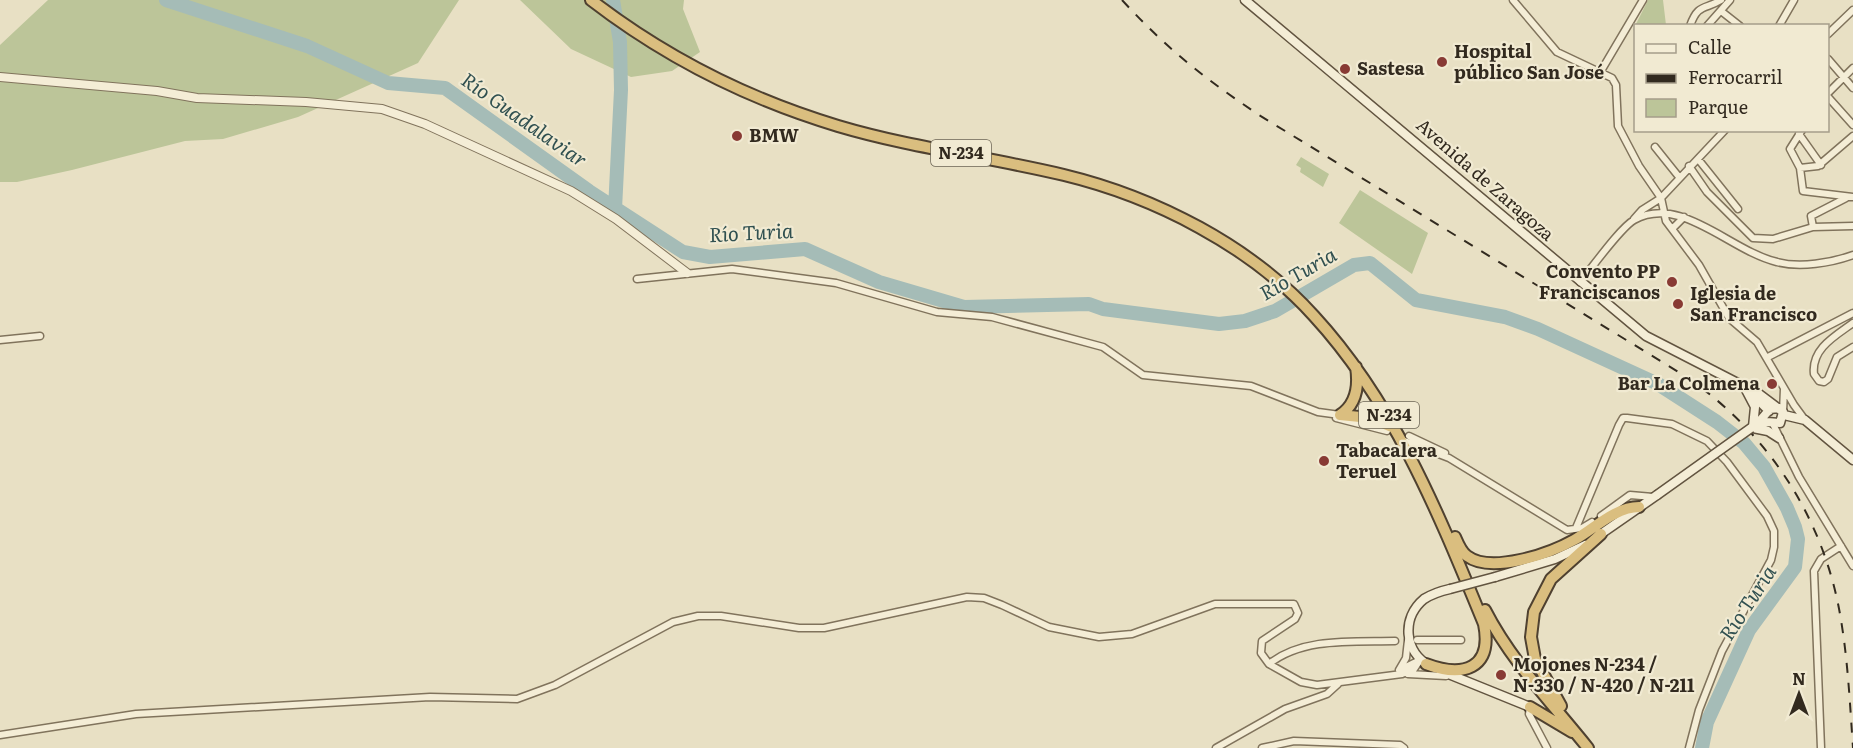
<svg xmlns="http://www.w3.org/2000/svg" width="1853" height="748" font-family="Literata,serif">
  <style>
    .green { fill: #bcc599 }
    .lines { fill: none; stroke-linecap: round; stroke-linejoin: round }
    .river { stroke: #a5bcb7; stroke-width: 14 }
    .minor-casing { stroke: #80735c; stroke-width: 9 }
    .tertiary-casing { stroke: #80735c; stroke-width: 10 }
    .secondary-casing { stroke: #625440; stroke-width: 11 }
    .trunk-casing { stroke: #4f4130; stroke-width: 14 }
    .minor { stroke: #f4edd6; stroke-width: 6 }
    .tertiary { stroke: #f4edd6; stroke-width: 8 }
    .secondary { stroke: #f4edd6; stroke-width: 8 }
    .trunk { stroke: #dabe7f; stroke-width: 10 }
    .rail { stroke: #322a1f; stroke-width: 2; stroke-dasharray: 10 10; stroke-linecap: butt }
    .secondary-bridge-casing { stroke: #625440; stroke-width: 11; stroke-linecap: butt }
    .secondary-bridge { stroke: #f4edd6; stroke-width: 8 }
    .poi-dot { fill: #883a34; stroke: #f1ead2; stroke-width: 2 }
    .labels { text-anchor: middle; stroke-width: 4.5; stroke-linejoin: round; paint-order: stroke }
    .shield { fill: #f1ead2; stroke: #6b6455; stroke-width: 1.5 }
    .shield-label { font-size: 16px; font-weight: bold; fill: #322a1f }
    .poi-label { font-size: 18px; font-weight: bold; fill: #322a1f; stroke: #f1ead2; text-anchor: start }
    .street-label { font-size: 18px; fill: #322a1f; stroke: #f1ead2 }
    .water-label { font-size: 20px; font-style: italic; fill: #305050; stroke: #f1ead2 }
  </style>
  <rect width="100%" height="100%" fill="#e8e0c4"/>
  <path class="green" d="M48,0H459L418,63L298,117L223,139L185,141L72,170L17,182H0V45Z
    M520,0H684L683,9L700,52L672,71L631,77L571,49Z
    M1648,0H1663L1666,25L1636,26L1635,31L1633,30Z
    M1301,157L1329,174L1323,187L1300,172L1301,168L1296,165Z
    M1360,190L1428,233L1412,274L1339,223Z"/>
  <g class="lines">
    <path class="river" d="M166,0L307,46L388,83L445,88L589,191L683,252L710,257L805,249L879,282L964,307L1089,304L1103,309L1219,324L1245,321L1275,311L1354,265L1370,263L1416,300L1505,317L1538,329L1658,384L1717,422L1744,443L1764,467L1787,508L1795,527L1798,539L1795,567L1749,630L1707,722L1702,748
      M613,0L620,42L621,90L615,209"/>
    <g class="minor-casing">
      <path id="minor" d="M1513,0L1557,52L1612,78L1616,85L1618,126L1639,166L1661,198L1666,221L1699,265L1729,318L1757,342L1794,405L1805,420
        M1721,11L1740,26
        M1690,26C1698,3 1705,10 1721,0
        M1707,26L1730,0
        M1779,26L1794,0
        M1828,34L1853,10
        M1828,59L1853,88
        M1601,71L1643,0
        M1828,93L1853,68
        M1828,97L1853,125
        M1802,130L1790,149L1800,168L1803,191L1853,197
        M1799,134L1821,165
        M1655,147L1679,177
        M1698,159L1738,209
        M1689,166L1707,192L1753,238L1773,239L1813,227L1853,226
        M1800,168L1818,166L1853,136
        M1634,219L1642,210L1661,198L1725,130
        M1813,227L1811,216L1846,198
        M1672,229L1684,217
        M637,279L732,269L836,283L937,312L992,317L1103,347L1143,375L1251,386L1318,412L1340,415
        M1580,282C1592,268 1620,228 1634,220C1681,194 1730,251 1777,262C1800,268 1831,263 1853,255
        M1853,323C1835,336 1811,349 1814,374L1819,381L1824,382L1828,379L1837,357L1853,347
        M0,340L40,336
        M1768,357L1853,313
        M1783,412L1784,389
        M1336,418L1387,431
        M1773,424L1799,477L1853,566
        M1409,436L1445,453
        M1402,440L1449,458L1567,530L1582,528L1592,522
        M1601,516L1630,495L1653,497
        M1576,528L1619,425L1623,418H1627L1672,424L1707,441L1727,462L1767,516L1774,531V547L1771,560L1722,651L1699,710L1689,748
        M1417,640H1461
        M1395,641C1353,642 1303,637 1269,664L1301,682L1317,685L1402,674L1414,669L1420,660
        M1402,669L1420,660
        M1399,670L1406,658L1408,640
        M1408,674L1446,676
        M1530,707L1529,714L1547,748
        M0,735L136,714L430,697L517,699L555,685L673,622L698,616H721L799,628H824L967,597L984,598L1002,605L1049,627L1099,637L1132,634L1215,604H1294L1298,613L1295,619L1262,641L1261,653L1269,664
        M1216,748L1285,709L1327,694L1338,684
        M1262,748L1294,741L1400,745L1404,748
        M1821,748L1814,571L1821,559L1841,546"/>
    </g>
    <g class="tertiary-casing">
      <path id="tertiary" d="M0,77L157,91L197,98L306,102L382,109L425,124L571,191L616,219L687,273"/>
    </g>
    <g class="secondary-casing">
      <path id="secondary" d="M1245,0L1646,336L1759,394L1783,412L1780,423L1767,422L1753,427
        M1745,388L1755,407L1753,427
        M1752,394L1769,411
        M1784,415L1805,420L1853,460
        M1757,424L1770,409L1779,408
        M1753,428L1768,431L1779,438
        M1598,536L1657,495
        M1495,577L1555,559L1585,545
        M1430,666C1404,652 1401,618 1424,599C1432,594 1441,591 1450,589
        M1441,671L1530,707"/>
    </g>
    <g class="trunk-casing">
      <path id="trunk" d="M591,0C665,57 748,99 838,126C912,148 989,157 1064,175C1155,197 1251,246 1314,316C1395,404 1439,515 1484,624C1493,669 1463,678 1426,664
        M1340,415L1370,418L1394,428
        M1340,415C1357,404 1359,386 1356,367
        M1455,537C1458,544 1461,552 1467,556C1491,574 1549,554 1574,540C1594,529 1615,507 1639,507
        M1485,610C1511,661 1552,703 1588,748
        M1561,706L1535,659L1531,637L1534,612L1551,579L1601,534
        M1530,707L1572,732"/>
    </g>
    <use href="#minor" class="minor"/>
    <use href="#tertiary" class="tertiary"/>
    <use href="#secondary" class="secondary"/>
    <use href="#trunk" class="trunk"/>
    <path class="rail" d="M1122,0C1167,49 1204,78 1259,115L1685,376C1769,433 1825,520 1841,620C1848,662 1850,705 1853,748"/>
    <g class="secondary-bridge-casing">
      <path id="secondary-bridge" d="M1657,495L1751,428
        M1450,589L1495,577"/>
    </g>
    <use href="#secondary-bridge" class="secondary-bridge"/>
  </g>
  <g class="poi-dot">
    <circle cx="1442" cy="62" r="6"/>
    <circle cx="1345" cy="69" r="6"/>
    <circle cx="737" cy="136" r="6"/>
    <circle cx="1672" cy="282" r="6"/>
    <circle cx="1678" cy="304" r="6"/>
    <circle cx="1772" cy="384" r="6"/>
    <circle cx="1324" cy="461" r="6"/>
    <circle cx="1501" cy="675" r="6"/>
  </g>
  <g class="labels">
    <g class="shield">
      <rect x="931" y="140" width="60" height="26" rx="4.5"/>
      <rect x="1359" y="402" width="60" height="26" rx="4.5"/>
    </g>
    <g class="shield-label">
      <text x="961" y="159">N-234</text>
      <text x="1389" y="421">N-234</text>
    </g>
    <g class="poi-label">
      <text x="1454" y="58">Hospital<tspan x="1454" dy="21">público San José</tspan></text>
      <text x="1357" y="75">Sastesa</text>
      <text x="749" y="142">BMW</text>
      <text x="1660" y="278" text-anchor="end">Convento PP<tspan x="1660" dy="21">Franciscanos</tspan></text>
      <text x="1690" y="300">Iglesia de<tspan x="1690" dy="21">San Francisco</tspan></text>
      <text x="1760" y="390" text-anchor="end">Bar La Colmena</text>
      <text x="1336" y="457">Tabacalera<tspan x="1336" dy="21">Teruel</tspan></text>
      <text x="1513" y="671">Mojones N-234 /<tspan x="1513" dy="21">N-330 / N-420 / N-211</tspan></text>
    </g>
    <g class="street-label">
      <text transform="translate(1485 180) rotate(41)" y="6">Avenida de Zaragoza</text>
    </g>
    <g class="water-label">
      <text transform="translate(524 120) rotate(35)" y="7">Río Guadalaviar</text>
      <text transform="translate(751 233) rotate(-3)" y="7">Río Turia</text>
      <text transform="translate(1298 274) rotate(-30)" y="7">Río Turia</text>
      <text transform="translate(1748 603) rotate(-57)" y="7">Río Turia</text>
    </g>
  </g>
  <rect x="1634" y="24" width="195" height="108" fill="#f1ead2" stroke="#a59d8a" stroke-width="1.5"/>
  <rect x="1646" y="44" width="30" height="9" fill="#f4edd6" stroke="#a59d8a" stroke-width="1.5"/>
  <text x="1688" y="54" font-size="18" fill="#322a1f">Calle</text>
  <rect x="1646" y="74" width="30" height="9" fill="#322a1f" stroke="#a59d8a" stroke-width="1.5"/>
  <text x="1688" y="84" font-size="18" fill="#322a1f">Ferrocarril</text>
  <rect x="1646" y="99" width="30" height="18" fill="#bcc599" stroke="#a59d8a" stroke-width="1.5"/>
  <text x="1688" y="114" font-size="18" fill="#322a1f">Parque</text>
  <g transform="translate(1799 694)" stroke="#f1ead2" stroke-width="4.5" paint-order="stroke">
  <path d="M0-4.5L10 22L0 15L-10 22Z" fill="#322a1f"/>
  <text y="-9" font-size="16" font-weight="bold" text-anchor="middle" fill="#322a1f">N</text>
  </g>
</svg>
